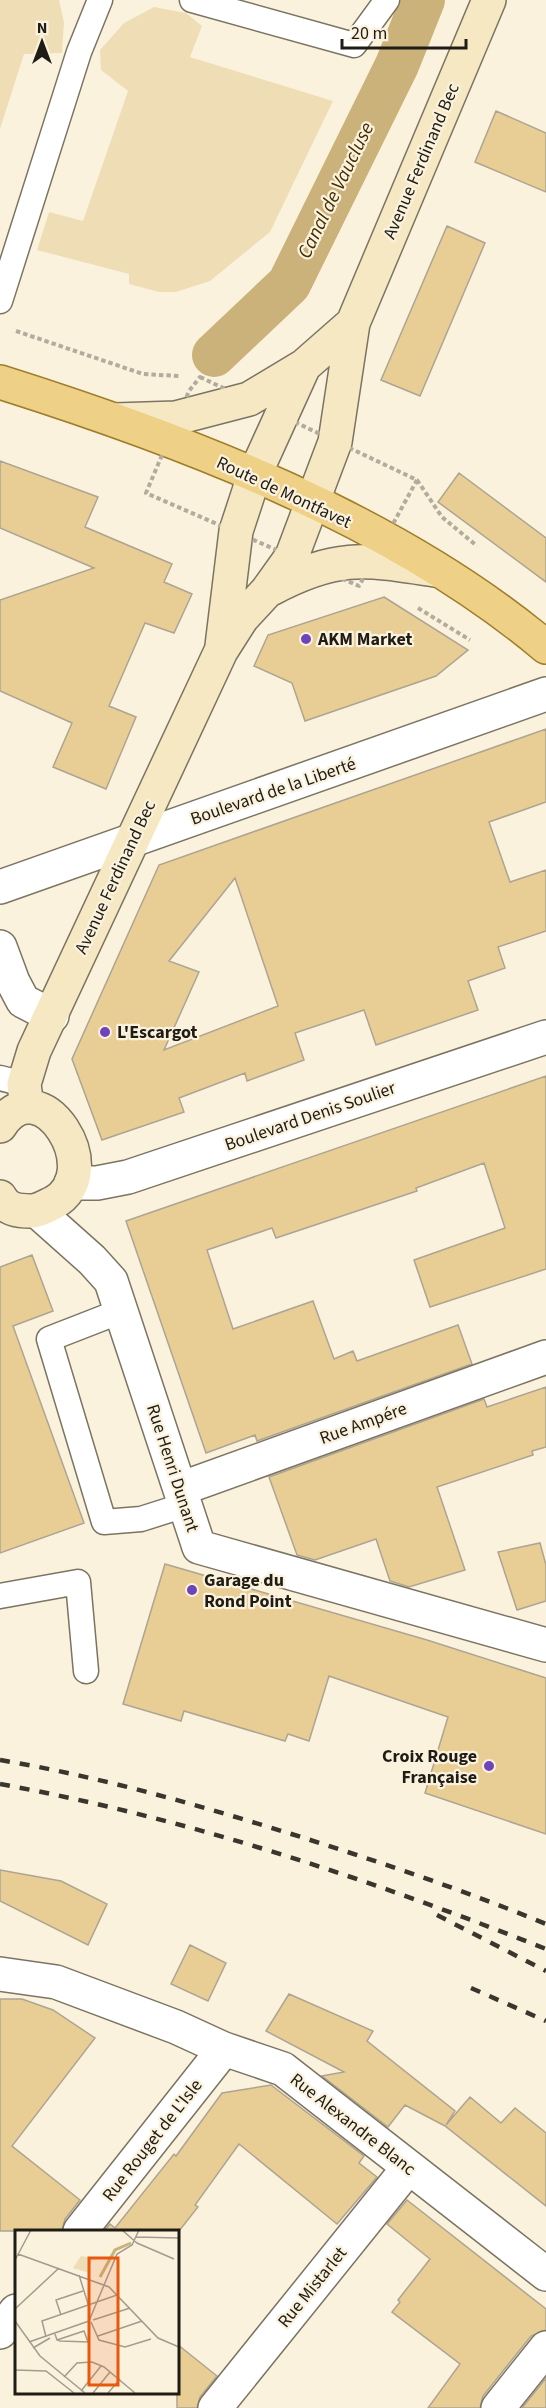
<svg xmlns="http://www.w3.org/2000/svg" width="546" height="2408" font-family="'Source Sans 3',sans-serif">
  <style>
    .green { fill: #efddb6 }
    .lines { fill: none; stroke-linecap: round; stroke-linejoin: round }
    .canal { stroke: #cbb27a; stroke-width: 44 }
    .building { fill: #e8ce95; stroke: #ada492; stroke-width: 1.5; fill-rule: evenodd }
    .lane-casing { stroke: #7c7462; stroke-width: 27 }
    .street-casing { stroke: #7c7462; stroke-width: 36 }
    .secondary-casing { stroke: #7c7462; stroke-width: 36 }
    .primary-casing { stroke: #9e7e2b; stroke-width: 36 }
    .path { stroke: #b3ac9c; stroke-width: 4; stroke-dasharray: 4.5 3; stroke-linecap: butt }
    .lane { stroke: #fff; stroke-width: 24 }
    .street { stroke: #fff; stroke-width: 33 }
    .secondary { stroke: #f6e8c3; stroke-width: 33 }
    .primary { stroke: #eed187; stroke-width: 33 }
    .rail { stroke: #39362d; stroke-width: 4.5; stroke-dasharray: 10 10; stroke-linecap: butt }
    .poi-dot { fill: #6f43bb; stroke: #fbf2de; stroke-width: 2 }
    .labels { text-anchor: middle; stroke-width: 4.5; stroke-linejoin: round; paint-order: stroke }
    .street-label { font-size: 18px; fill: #1f1c15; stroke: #fbf2de }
    .poi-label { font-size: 18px; font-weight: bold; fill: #1f1c15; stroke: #fbf2de; text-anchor: start }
    .water-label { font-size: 20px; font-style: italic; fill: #402f00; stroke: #fbf2de }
    .inset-river { fill: none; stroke: #cbb27a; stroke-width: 3 }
    .inset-road { fill: none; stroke: #a39c8e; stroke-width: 1.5 }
    .view { fill: #e8590c; fill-opacity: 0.15; stroke: #e8590c; stroke-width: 3 }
    .inset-edge { fill: none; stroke: #1f1c15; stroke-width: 3 }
  </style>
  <rect width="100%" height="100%" fill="#fbf2de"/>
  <path class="green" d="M0,0H59L64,22L62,53L24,54L0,129Z
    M154,7L186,13L202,26L190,57L333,101L270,232L210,281L176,292H159L129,284V274L37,250L49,212L83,221L128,91L101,70L100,50L124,23Z"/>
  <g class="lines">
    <path class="canal" d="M214,355L289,284L397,65L423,0"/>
  </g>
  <path class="building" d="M496,111L546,133V192L475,162Z
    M447,226L485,243L420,396L381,380Z
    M0,461L98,497L85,527L172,564L164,582L192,594L174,633L145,623L109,706L136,717L106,789L53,767L72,723L0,691V600L94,568L0,528Z
    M459,473L546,538V582L438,502Z
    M384,597L468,650L436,676L305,721L292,683L254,666L268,635Z
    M546,729V802L489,822L510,882L546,870V931L498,947L505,968L468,981L478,1010L376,1045L364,1010L295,1033L304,1060L247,1081L245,1073L179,1098L184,1112L102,1140L72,1059L159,865ZM235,878L278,1006L164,1050L199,972L169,961Z
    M546,1076V1269L430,1307L414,1260L505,1228L484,1163L416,1188L417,1191L276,1238L272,1228L207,1250L233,1329L313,1301L334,1359L353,1351L357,1361L458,1325L472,1364L257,1441L255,1435L206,1453L126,1221Z
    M32,1255L53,1311L13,1326L84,1523L0,1553V1267Z
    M546,1387V1447L532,1451L533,1455L437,1487L465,1570L409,1587L390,1581L376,1539L315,1560L297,1555L269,1477L484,1399L487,1407Z
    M540,1543L546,1565V1601L517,1610L498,1552Z
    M165,1564L427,1640L546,1678V1834L425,1793L448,1717L329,1676L309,1741L288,1734L285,1741L184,1711L181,1721L123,1704Z
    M0,1870L61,1881L107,1904L88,1945L0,1901Z
    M190,1945L226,1963L208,2001L171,1984Z
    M289,1994L373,2031L367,2041L455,2111L446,2125L470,2097L501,2123L515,2108L546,2133V2206L445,2126L405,2105L388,2127L322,2076L344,2072L266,2031Z
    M0,1999H22L53,2010L95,2038L12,2146L80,2200L65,2219L62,2231H0Z
    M271,2085L364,2156L359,2163L377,2177L337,2224L239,2144L195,2205L198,2207L179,2231H104L110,2224L115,2228L174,2154L176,2156L222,2093Z
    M407,2200L546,2309V2330L531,2336L483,2396L480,2408H428L460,2364L392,2312L400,2302L398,2300L430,2259L387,2224Z
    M177,2344L217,2376L200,2397L197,2408H177Z
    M546,2378V2408H522Z"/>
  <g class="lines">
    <g class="lane-casing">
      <path id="lane" d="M192,0L354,45L387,0
        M0,301L79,52L100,0
        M0,1078L24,1084
        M121,1311L49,1339L104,1522L141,1519L185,1505
        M0,1596L78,1582L86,1671"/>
    </g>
    <g class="street-casing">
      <path id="street" d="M0,887L546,694
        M0,947L13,982L23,1001L52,1016
        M71,1183H97L128,1177L546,1037
        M37,1211L92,1260L111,1281L199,1547L546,1645
        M180,1489L546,1357
        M0,1974L56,1982L176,2027L224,2049L283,2069L546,2274
        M80,2231L224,2049
        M0,2332L16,2311
        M215,2408L409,2167
        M498,2408L546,2348"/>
    </g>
    <g class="secondary-casing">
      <path id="secondary" d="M115,420L176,418L249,399L304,366L353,323
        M271,589C337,554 363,559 435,570
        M222,646L236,531L254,476L304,366
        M27,1107L24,1084L34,1051L221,651L242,618L267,591L292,556L335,442L353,323L489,0
        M0,1126C40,1063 110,1173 53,1203C46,1206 39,1211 31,1211C18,1211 7,1210 0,1197"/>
    </g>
    <g class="primary-casing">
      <path id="primary" d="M0,382C187,441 395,520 546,647"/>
    </g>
    <path class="path" d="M16,331L143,374L179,376
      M200,377L417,480L359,586L146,493L189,391Z
      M417,480L442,517L477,546
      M418,608L470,640"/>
    <use href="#lane" class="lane"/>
    <use href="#street" class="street"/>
    <use href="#secondary" class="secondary"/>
    <use href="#primary" class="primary"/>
    <path class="rail" d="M0,1760C102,1777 202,1806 301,1837C383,1863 466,1891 546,1924
      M0,1784C187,1818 369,1879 546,1949
      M437,1915L546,1971
      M471,1988L546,2021"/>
  </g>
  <g class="poi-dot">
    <circle cx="306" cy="639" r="6"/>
    <circle cx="105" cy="1032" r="6"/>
    <circle cx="192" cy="1590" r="6"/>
    <circle cx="489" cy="1766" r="6"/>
  </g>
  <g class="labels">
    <g class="street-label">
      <text transform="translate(421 161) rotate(-67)" y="6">Avenue Ferdinand Bec</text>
      <text transform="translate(284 492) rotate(25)" y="6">Route de Montfavet</text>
      <text transform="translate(273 791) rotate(-19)" y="6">Boulevard de la Liberté</text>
      <text transform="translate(115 877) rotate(-65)" y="6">Avenue Ferdinand Bec</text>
      <text transform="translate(310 1116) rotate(-19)" y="6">Boulevard Denis Soulier</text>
      <text transform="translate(363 1423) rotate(-20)" y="6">Rue Ampére</text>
      <text transform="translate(173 1468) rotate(72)" y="6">Rue Henri Dunant</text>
      <text transform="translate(353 2124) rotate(38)" y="6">Rue Alexandre Blanc</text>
      <text transform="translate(152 2140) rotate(-52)" y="6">Rue Rouget de L'Isle</text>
      <text transform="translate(312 2287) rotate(-51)" y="6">Rue Mistarlet</text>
    </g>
    <g class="poi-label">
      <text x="318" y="645">AKM Market</text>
      <text x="117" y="1038">L'Escargot</text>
      <text x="204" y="1586">Garage du<tspan x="204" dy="21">Rond Point</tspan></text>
      <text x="477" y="1762" text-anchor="end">Croix Rouge<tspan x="477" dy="21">Française</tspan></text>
    </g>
    <g class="water-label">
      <text transform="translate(335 190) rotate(-64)" y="7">Canal de Vaucluse</text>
    </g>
  </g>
  <g transform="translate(15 2230)">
    <rect width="164" height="164" fill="#fbf2de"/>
    <path d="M66,26L77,28L74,43L58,38Z" fill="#efddb6"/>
    <path class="inset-river" d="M85,47L100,20L116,13"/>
    <path class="inset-road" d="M107,0L122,13L159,29M121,7L164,8M3,24L94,57L143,108L164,117M0,30L16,0M64,45L74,77M0,79L44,38M46,85L41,70L68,61M78,90L115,78M0,91L25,126L70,163M74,91L102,24L117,15L124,0M76,92L84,110L110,117L136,109M40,104L42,110L45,111L73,112L69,101L42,110M83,106L127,91M31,107L27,91L102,65M14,112L74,91M18,118L35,108M0,140L31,141L59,163M49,147L62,133L77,132L89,137L120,163M66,161L86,136M78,163L95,142M93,163L105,149"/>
    <path class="view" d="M74,28H103V155H74Z"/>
    <rect width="164" height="164" class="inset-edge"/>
  </g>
  <g transform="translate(42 42)" stroke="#fbf2de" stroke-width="4.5" paint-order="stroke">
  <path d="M0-4.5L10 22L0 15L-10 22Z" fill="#1f1c15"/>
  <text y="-9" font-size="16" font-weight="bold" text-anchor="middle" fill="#1f1c15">N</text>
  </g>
  <path d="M342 39v9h124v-9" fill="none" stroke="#1f1c15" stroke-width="3"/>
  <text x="351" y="39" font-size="18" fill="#1f1c15" stroke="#fbf2de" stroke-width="4.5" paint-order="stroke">20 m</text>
</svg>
